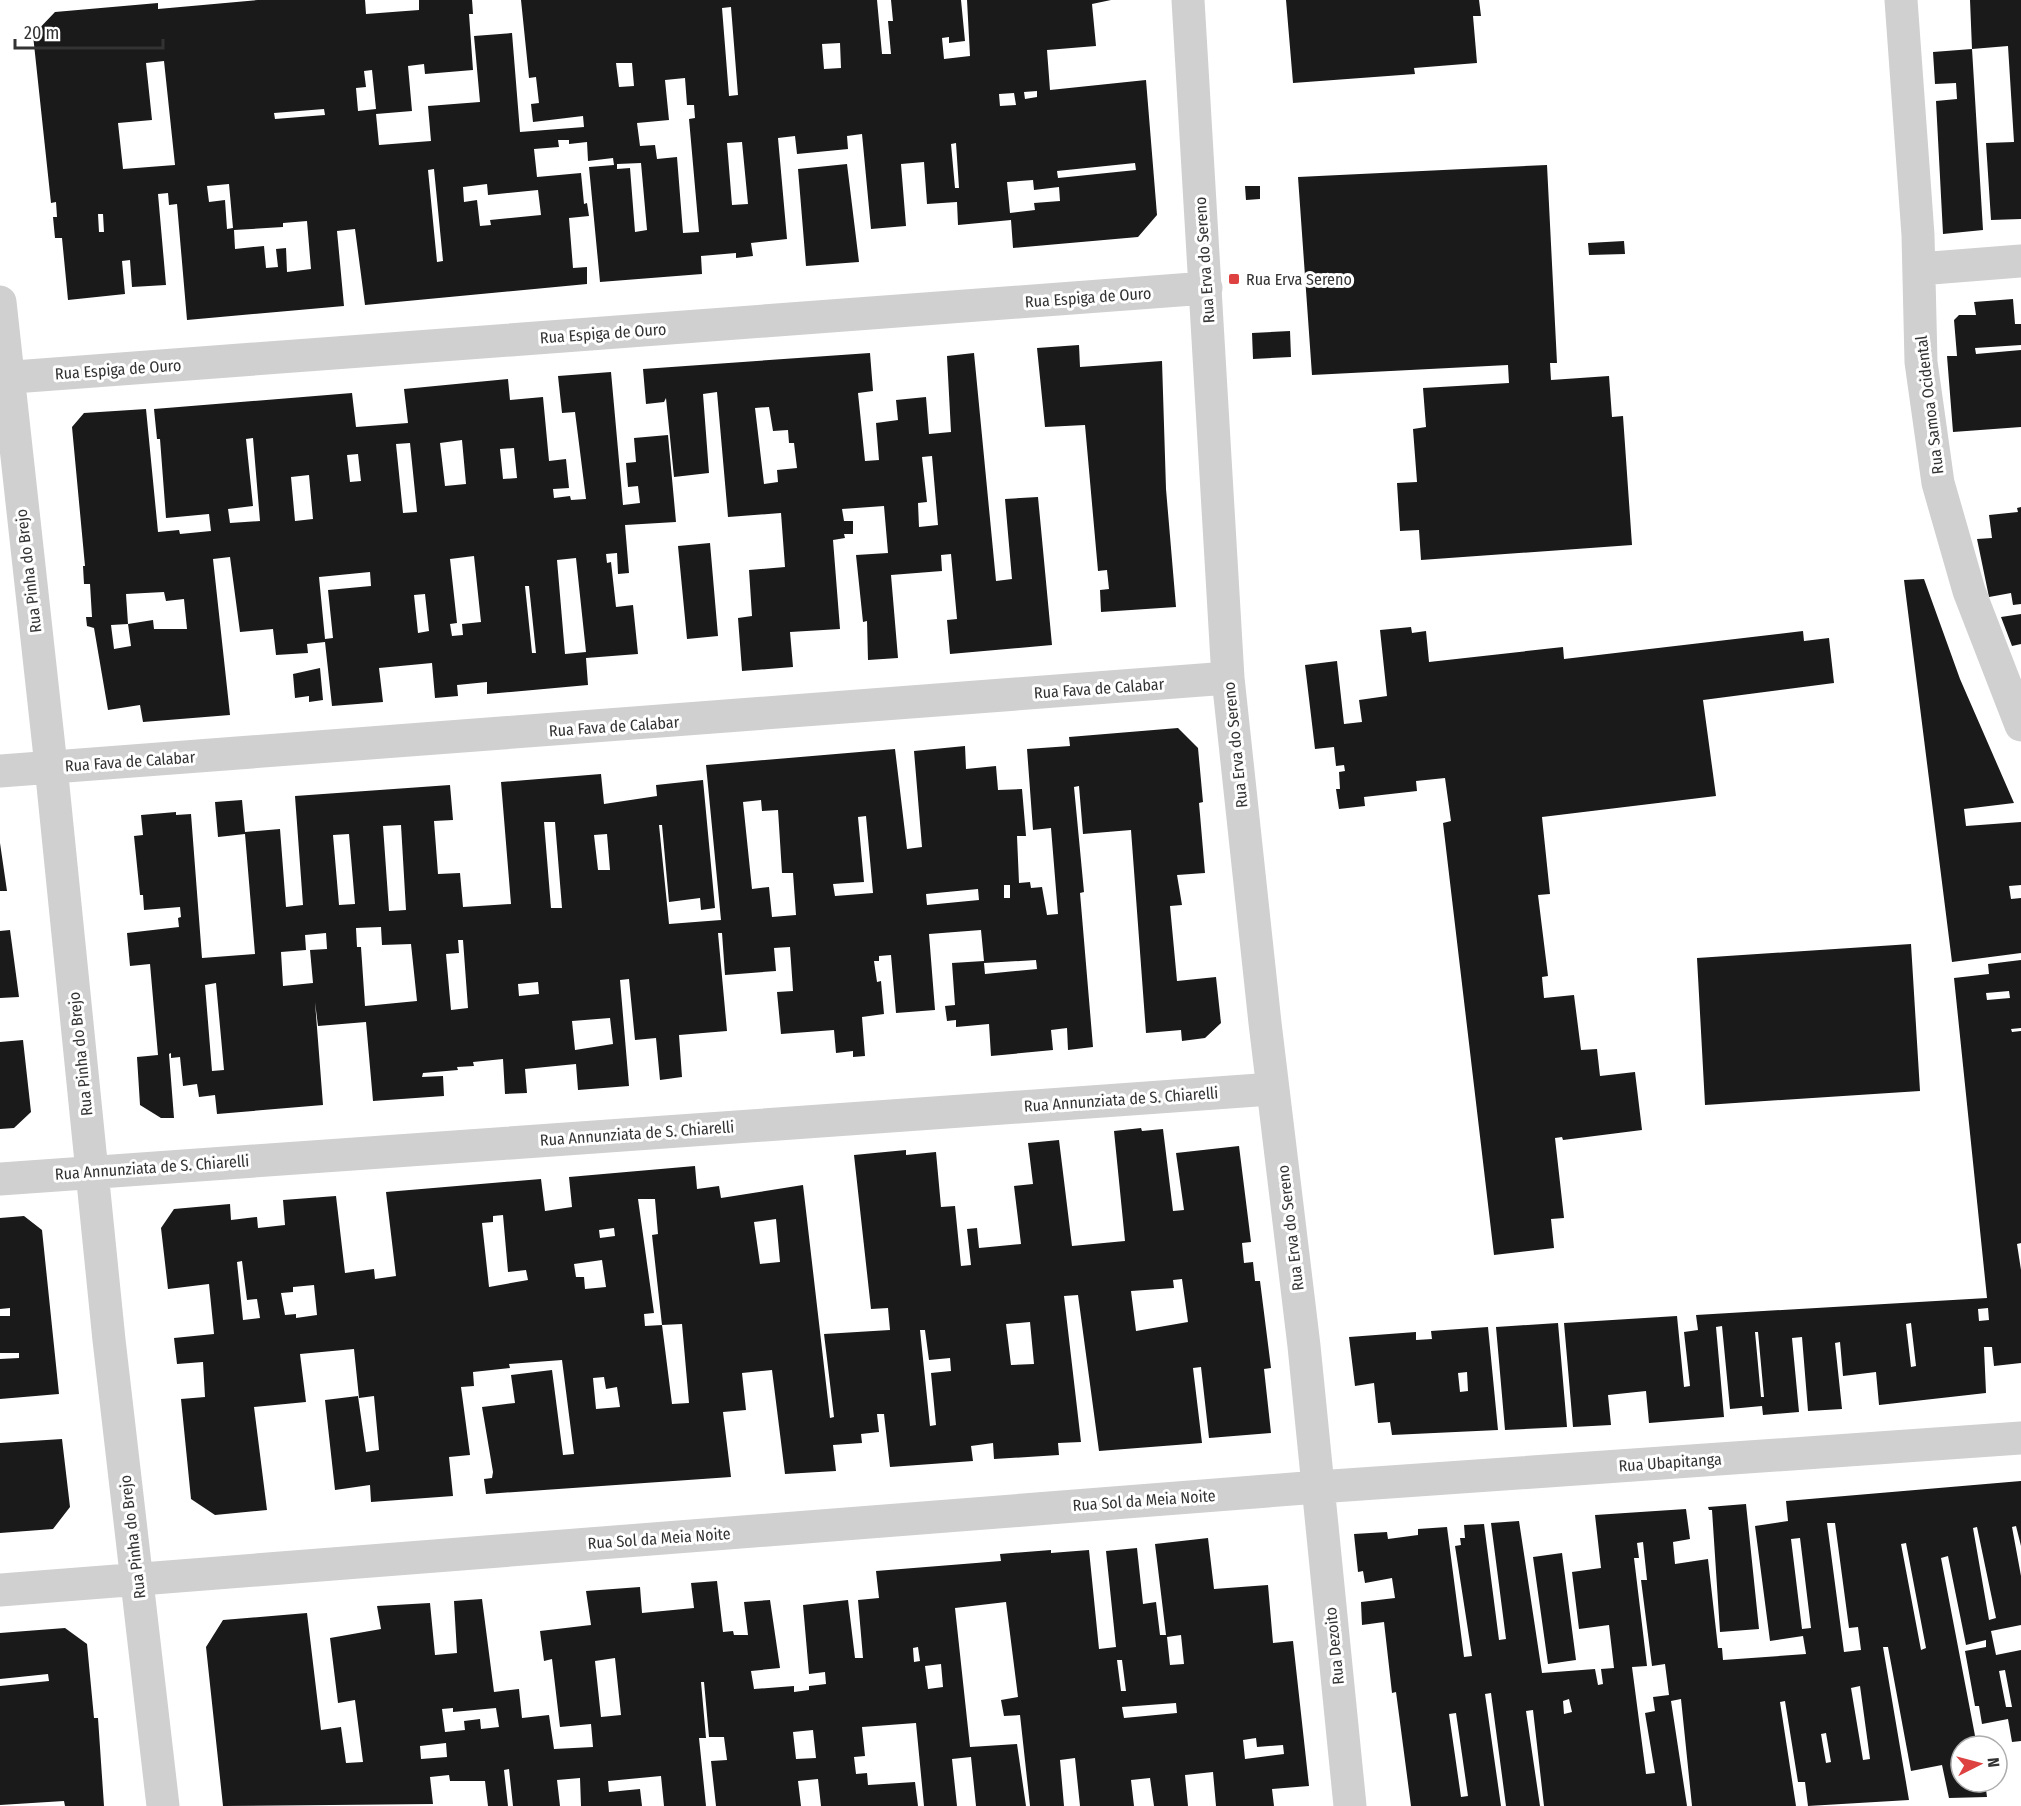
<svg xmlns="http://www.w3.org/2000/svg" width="2021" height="1806" font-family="'Fira Sans Condensed',sans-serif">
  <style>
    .building { fill: #1a1a1a; fill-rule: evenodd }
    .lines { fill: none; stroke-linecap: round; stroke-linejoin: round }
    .minor { stroke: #d0d0d0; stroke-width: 33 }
    .poi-dot { fill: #dd4241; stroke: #fff; stroke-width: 2 }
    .labels { text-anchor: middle; stroke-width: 6; stroke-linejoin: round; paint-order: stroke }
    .street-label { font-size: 16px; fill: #333; stroke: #fff }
    .poi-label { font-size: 16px; fill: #333; stroke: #fff; text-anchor: start }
  </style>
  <rect width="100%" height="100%" fill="#fff"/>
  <path class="building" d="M258,0H365L366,14L419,10V0H472L473,14H469L473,70L425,74L424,64L408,66L412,111L376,114L379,145L431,141L428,106L480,102L474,36L512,33L520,132L584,127L583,116L533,122L531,104L539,103L536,77L529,78L521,0H877L882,54H891L888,21H893L891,0H961L965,41L949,43V37L942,38L944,59L970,56L967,0H1111L1092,4L1096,46L1047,50L1050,90L1146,80L1157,215L1138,237L1013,248L1011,220L958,225L957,202L927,204L924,162L901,164L906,226L871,229L862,134L847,136L848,149L797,154L795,136L778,138L787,239L751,243L753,256L736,258V253L701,256L702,274L600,282L589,167L614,165L613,158L588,161L587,142L569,144V140H558L559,147L534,149L537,177L581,173L584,204L587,203L589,216L569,218L573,268L587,267V284L365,305L355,229L337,231L344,306L187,320L177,204L169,205L168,193L158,194L166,285L132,287L130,260L122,261L125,294L68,300L62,238H55L53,217H57L56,202L51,203L33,35L55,12L158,3V9ZM731,7L738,95L729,96L722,8ZM840,43L841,68L824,69L822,44ZM164,61L175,165L123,169L118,123L152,120L146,63ZM616,63H632L634,86L619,87ZM372,70L376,109L358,111L356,88L366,87L364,71ZM685,78L687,105H694L695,118L689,119L699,232L683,233L677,157L657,159L655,145L640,146L637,123L669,120L665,80ZM1037,91V97L1025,99L1024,92ZM1014,93L1016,105L1000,106L999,94ZM324,109L325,115L275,119L274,113ZM742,142L748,204L732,205L727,143ZM956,143L959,188H955L951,144ZM641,163L647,230L635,232L630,168L617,169V164ZM1135,163L1136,170L1058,178L1057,171ZM434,169L443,261L437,262L428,170ZM1033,180L1034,190L1059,187L1060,201L1034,203L1035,210L1010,213L1007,182ZM229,184L233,228L227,229L225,200L209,202L207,186ZM487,184L488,195L538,190L541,215L490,220L491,225L480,226L477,200L464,202L463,187ZM98,214H103L104,232H99ZM307,221L311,269L287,272L286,248L276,249L278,267L266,268L264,246L235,249L234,230L283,227V223Z
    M1286,0H1479L1481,16H1473L1477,63L1414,68L1415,74L1293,83Z
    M1970,0H2021V219L1991,220L1986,143L2014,142L2008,46L1972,49Z
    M1972,49L1983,230L1943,234L1936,101L1957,99L1956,83L1935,84L1933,52Z
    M847,164L859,262L806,266L798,169Z
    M1547,165L1557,363H1550L1551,380L1609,376L1612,417L1623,416L1632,545L1421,560L1419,530L1400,531L1397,483L1417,482L1413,429L1426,427L1423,388L1509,383L1508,365L1312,375L1298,177Z
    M1245,186H1260V199L1246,200Z
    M1624,241L1625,254L1589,255L1588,243Z
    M2013,299L2015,324H2021V345L1975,348L1976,354L2021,350V427L1953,432L1947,356H1957L1954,320L1959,315H1976L1974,302Z
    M1290,331L1291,357L1253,359L1252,333Z
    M1079,345L1080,367L1162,361L1166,489L1176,607L1101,612L1100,590L1109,589L1107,570L1098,571L1085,425L1045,427L1037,348Z
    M870,353L873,391L858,393L865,461L879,460L876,423L898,420L896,400L926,397L929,434L951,432L947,356L974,353L996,581L1012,579L1005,499L1038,497L1052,645L950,654L947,620L957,619L951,554L941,555L942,571L891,575L898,658L868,660L867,621L863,622L856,555L888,553L884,506L842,509L844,521H853V534H844L845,538L833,540L840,629L790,632L793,667L742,671L738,618L752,616L749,570L785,567L781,513L728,517L717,392L703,394L709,473L674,477L666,398L664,402L646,404L643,369ZM769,407L773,431L788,430L789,443H794L797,468L777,470L778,482L764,484L755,408ZM932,456L938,525L919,527L918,503L927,502L922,457Z
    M611,372L623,505L640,503L638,486L628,487L626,463L636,462L634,438L668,435L676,522L625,525L629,573L618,574L617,553L606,554L607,563L611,562L616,607L633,605L638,654L586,658L588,685L487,694V682L457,685L458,696L435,698L432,663L379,668L383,702L332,706L325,642L307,644L308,653L276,655L273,629L240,632L230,557L213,559L230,715L143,722L140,705L108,710L94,628L87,626L86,617H92L90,584H84L83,566H85L72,427L84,413L146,409L158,532L179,530L180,534L211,531L209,514L166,518L160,439H157L154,409L352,393L356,427L408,423L404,389L508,379L510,400L543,397L549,461L566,459L569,488L553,489L554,498L570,496L571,500L586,499L575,412L562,413L558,376ZM253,438L260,521L230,523L228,509L253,506L246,439ZM462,440L466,484L445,486L440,443ZM410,443L417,512L403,513L396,444ZM514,448L517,478L503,479L500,449ZM358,454L361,481L350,482L347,455ZM309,475L313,519L295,521L291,477ZM474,556L481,622L462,624L463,635L452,636L450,624L457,623L450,559ZM576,558L586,652L565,654L557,560ZM370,572L371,586L328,590L333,638L325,639L319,577ZM525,586H529L536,653H532ZM164,592L166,601L184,599L187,629H154L153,620L128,624L131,646L114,649L111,625L128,624L126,594ZM425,594L429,631L418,633L414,595Z
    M2021,507V604L2013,605L2011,593L1989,597L1977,539L1992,538L1989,515L2018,512L2017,508Z
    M710,543L718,636L687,639L678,546Z
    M1924,579L1960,679L2014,803L1964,809L1966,826L2021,822V885L2009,886L2011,899L2021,898V953L1952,962L1904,580Z
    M2021,614V644L2012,646L2001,617Z
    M1411,627L1412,633L1426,631L1429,662L1563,647L1564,659L1803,631L1804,641L1829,638L1834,683L1703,700L1716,796L1542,817L1550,894L1538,895L1548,976L1542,977L1544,998L1574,995L1581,1050L1597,1049L1600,1076L1635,1072L1642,1130L1563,1140L1562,1137L1555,1138L1564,1218L1551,1219L1554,1248L1494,1255L1443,823L1451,821L1445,778L1416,781L1417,791L1364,797L1365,806L1339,809L1336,789H1340L1339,772L1345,771L1344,765L1336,766L1334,747L1315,749L1305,665L1337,661L1344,724L1362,722L1359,700L1387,696L1380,630Z
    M320,668L323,700L309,702V696L295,698L293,674Z
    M1178,728L1198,748L1203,802L1199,803L1205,873L1177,875L1182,905L1170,906L1177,981L1216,977L1221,1023L1205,1038L1182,1041L1181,1030L1146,1033L1131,830L1083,834L1079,786L1074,787L1084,892L1080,893L1093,1047L1068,1050L1067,1028L1051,1030L1053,1050L991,1056L989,1024L956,1027V1020L947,1021L945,1006L955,1005L952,963L984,961L981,930L929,934L935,1010L896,1013L891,955L879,956V961H874L877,982L881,981L884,1014L862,1017L865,1056L853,1057V1051L836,1053L834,1030L781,1034L777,992L793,991L790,947L774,948L776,971L725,975L722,933H718L727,1031L679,1035L682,1077L660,1080L656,1038L635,1040L629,979L620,980L629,1086L578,1090L576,1064L525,1069L527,1093L505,1094L503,1059L473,1062L474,1066L457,1067L458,1070L423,1073L422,1077L443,1076L444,1096L373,1101L366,1022L318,1026L315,1002L323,1105L217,1114L215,1095L199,1097L197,1084L183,1086L180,1057L171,1058V1053L169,1054L174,1118H161L140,1105L137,1057L158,1055L150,964L130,966L127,933L179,927L178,918L181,917L180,907L144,910L143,895H140L134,836L143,835L141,815L176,812V815L191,814L202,958L255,954L245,834L218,837L215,802L242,800L245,832L280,829L286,907L303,905L295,796L450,785L453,820L434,821L438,874L460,873L463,907L511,904L501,782L601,774L604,804L657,796L656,785L703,780L715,908L701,910L700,898L669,902L662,825H659L669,924L721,920L706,765L895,749L907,849L922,847L914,751L965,746L966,769L996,766L998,790L1022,789L1026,836H1017L1019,883L1030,882L1031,888L1042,887L1047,915L1058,914L1051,828L1033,830L1027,749L1070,746L1069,737ZM761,800L762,811L778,810L782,873H793L796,915L772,917L769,887L752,889L743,802ZM866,816L873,893L835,896L833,884L864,882L858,817ZM544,822H555L562,908H551ZM401,825L406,910L389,911L383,826ZM349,834L355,904L339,905L333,835ZM607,834L610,870H598L594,835ZM1004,885H1010V898H1004ZM978,889L979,900L927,905L926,894ZM381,927L382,945L411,944L417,1001L365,1006L361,947H357L356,928ZM326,933L327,949L310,950L313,983L283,986L281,952L306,950L305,935ZM458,940H463L468,1008L451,1010L446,954L459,953ZM1036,960L1037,969L985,974L984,963ZM538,982L539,994L519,996L518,984ZM216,983L224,1070L212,1071L205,985ZM610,1018L613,1044L575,1050L572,1021Z
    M0,843L7,891H0Z
    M10,930L19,997L0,998V931Z
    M1911,944L1920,1091L1705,1105L1697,958Z
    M2021,960V1028L2011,1029L2012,1032L2021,1031V1243L2017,1244L2021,1270V1363L1994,1366L1992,1347H1984L1986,1393L1879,1405L1876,1372L1843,1376L1840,1342L1835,1343L1842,1409L1808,1411L1802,1337L1792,1338L1799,1412L1763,1415L1762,1406L1730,1409L1722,1326L1716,1327L1724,1417L1649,1423L1646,1391L1608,1395L1611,1425L1573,1427L1564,1323L1677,1316L1684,1387L1690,1386L1684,1332L1698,1330L1696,1315L1987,1298L1954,978L1989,974L1988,964ZM2009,991L2010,998L1987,1000L1986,993ZM1988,1308L1989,1320L1979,1321L1978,1309ZM1911,1323L1916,1366L1911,1367L1906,1324ZM1755,1332H1758L1764,1397H1761Z
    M23,1040L31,1112L14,1128L0,1129V1042Z
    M1141,1128L1142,1131L1163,1129L1173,1211L1184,1210L1176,1153L1239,1146L1251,1242L1242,1243L1244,1263L1253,1262L1255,1281H1260L1271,1368L1264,1369L1271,1433L1209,1438L1201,1367L1193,1368L1202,1443L1099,1451L1078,1295L1064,1296L1081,1442L1058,1443L1059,1455L994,1459L993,1443L971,1446L973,1461L890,1467L884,1414H877L879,1432L861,1434L862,1443L833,1445L836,1471L785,1474L772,1370L742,1373L746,1410L723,1412L731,1477L486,1494L484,1479L492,1478L493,1472L482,1407L515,1403L511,1375L552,1370L563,1455L574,1454L562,1360L509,1364L510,1368L473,1372L474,1386L461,1387L470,1455L449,1457L453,1496L371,1502L370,1485L335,1490L325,1400L358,1396L366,1452L379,1450L374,1396L359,1398L354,1349L300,1354L306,1402L254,1407L267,1510L215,1515L191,1499L181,1399L205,1397L203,1362L177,1364L174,1338L214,1334L209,1284L168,1289L161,1228L174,1209L230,1204L231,1220L257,1217L258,1228L285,1225L283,1200L336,1196L345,1273L374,1269L375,1279L396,1276L386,1192L541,1179L545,1211L572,1207L569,1177L695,1166L697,1189L719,1186L721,1198L803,1185L830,1418L834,1417L824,1334L890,1330L888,1308L871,1309L854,1155L906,1150V1155L936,1152L941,1207L955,1206L961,1266L971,1265L967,1229L977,1228L979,1248L1021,1244L1014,1186L1033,1184L1028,1143L1059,1140L1072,1246L1125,1241L1114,1131ZM638,1199H655L658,1234L652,1235L662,1325L645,1326L644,1314L654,1313ZM503,1215L508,1272L526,1270L528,1280L489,1287L482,1223L493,1222V1216ZM776,1219L780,1262L760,1264L754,1222ZM614,1228L615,1236L600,1238L599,1230ZM602,1260L606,1287L585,1289L584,1277H576L574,1264ZM242,1261L247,1300L257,1299L260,1318L243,1320L237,1262ZM1182,1279L1188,1322L1136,1331L1131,1291L1174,1288L1173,1280ZM314,1285L317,1315L296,1318V1314L285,1315L281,1293L293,1292V1287ZM1030,1322L1034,1364L1011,1365L1006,1324ZM682,1324L689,1403L672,1404L662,1325ZM920,1330H925L929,1360L950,1358L951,1371L931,1373L936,1425L930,1426ZM604,1377L606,1389L617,1387L620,1407L596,1409L593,1378Z
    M24,1216L42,1230L59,1394L0,1399V1359L19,1358V1353H0V1316H10V1308L0,1309V1218Z
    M1558,1323L1567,1427L1505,1430L1496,1327Z
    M1488,1327L1498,1430L1392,1435L1390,1422L1378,1423L1374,1383L1355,1386L1349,1337L1416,1332V1340L1432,1339L1431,1331ZM1467,1372L1468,1391L1460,1392L1458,1373Z
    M62,1439L70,1507L53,1529L0,1533V1443Z
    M2021,1481V1546L2016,1526L2012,1527L2021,1576V1625L1991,1631L1996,1655L2021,1650V1741L2012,1742L2008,1719L1982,1724L1979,1706H1975L1965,1651L1986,1647V1640L1966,1645L1948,1556L1941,1558L1977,1746H1961V1782H1985L1987,1797L1949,1798L1942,1765L1911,1771L1888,1647H1883L1909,1800L1808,1806L1805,1782H1798L1785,1701L1780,1702L1796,1806H1692L1681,1699L1671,1701L1687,1806H1544L1533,1710L1526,1711L1540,1806H1506L1491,1693L1485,1694L1501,1806H1411L1396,1692L1392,1693L1384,1622L1362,1625L1361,1602L1395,1598L1392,1578L1365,1583L1363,1571L1358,1572L1354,1534L1387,1532L1388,1539L1418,1535V1529L1447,1527L1464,1657L1472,1656L1455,1546L1461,1545L1460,1538H1465L1464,1525L1484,1524L1499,1640L1506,1639L1491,1523L1519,1521L1542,1673L1595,1669L1598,1685L1603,1684L1601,1669L1614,1668L1609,1625L1579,1629L1572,1572L1601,1568L1595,1515L1686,1509L1690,1539L1673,1542L1675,1564L1708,1559L1718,1648H1722L1723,1660L1806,1654L1803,1636L1770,1641L1755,1526L1788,1521L1786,1501ZM1827,1523H1835L1849,1628L1858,1627L1861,1650L1844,1652ZM1977,1527L1996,1618L1989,1620L1973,1528ZM1800,1538L1811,1628L1802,1629L1791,1539ZM1643,1542L1647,1580H1641L1652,1666L1665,1664L1669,1695L1653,1697L1655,1711L1645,1713L1655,1773L1646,1774L1632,1667L1647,1666L1634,1558H1639L1637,1543ZM1906,1543L1926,1648L1921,1650L1901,1544ZM2005,1670L2012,1707H2006L1999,1671ZM1860,1686L1870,1759L1863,1760L1851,1688ZM1569,1699L1572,1712L1564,1714L1563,1701ZM1456,1713L1468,1796L1461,1797L1449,1714ZM1826,1733L1831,1762L1826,1763L1821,1734Z
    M1746,1504L1759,1629L1720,1632L1712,1510H1709L1708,1507Z
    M1208,1538L1214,1589L1268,1585L1273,1643L1293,1641L1309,1786L1272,1789L1274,1806H1216L1213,1772L1185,1775L1188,1806H1154L1150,1778L1131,1780L1134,1806H1080L1075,1758L1060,1760L1064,1806H1030L1020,1715L1004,1716L1001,1700L1018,1697L1006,1602L955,1608L970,1747L1017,1744L1026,1806H976L971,1757L952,1759L957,1806H924L916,1723L862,1727L865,1756L854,1757L856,1774L867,1773L868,1785L915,1782L918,1806H821L818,1779L798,1781L801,1806H716L711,1761L727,1760L724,1737H709L704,1682H701L706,1738H699L706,1806H664L661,1776L608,1781L609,1792L640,1789L642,1806H581L580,1778L557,1780L560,1806H513L509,1769L504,1770L508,1806H488L485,1781H450L449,1775L430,1777L433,1804L223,1806L206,1647L223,1620L307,1613L321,1730L341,1727L346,1763L363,1762L355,1700L338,1703L330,1638L381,1629L377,1606L430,1603L435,1655L457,1653L454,1601L482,1599L494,1692L519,1689L522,1718L549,1715L554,1749L593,1747L591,1724L560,1727L552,1659L544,1661L540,1631L591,1625L586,1591L640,1587L642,1613L694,1608L691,1583L717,1581L723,1632L733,1631L734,1635H748L744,1602L770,1600L780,1668L751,1671L754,1689L794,1686V1692L809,1690V1686L826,1684L825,1672L809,1674L803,1605L848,1600L855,1658H863L858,1600L879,1598L876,1571L1001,1561L1000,1554L1051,1550V1553L1089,1550L1099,1649L1116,1647L1106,1551L1137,1548L1143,1604L1156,1602L1160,1635H1166L1155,1544ZM1181,1635L1184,1664L1170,1665L1167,1637ZM918,1647L920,1661L914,1662L913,1648ZM615,1658L621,1715L601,1717L595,1661ZM1117,1660H1122L1126,1691H1121ZM941,1664L943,1687L928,1689L925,1666ZM1176,1703L1177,1713L1124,1718L1122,1707ZM453,1708V1712L496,1708L499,1727L481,1729L480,1719L464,1721L465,1730L445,1732L442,1709ZM813,1730L816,1758L796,1759L793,1732ZM1256,1738L1257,1747L1283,1745L1284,1754L1245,1759L1243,1740ZM446,1743L447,1757L421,1759L420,1746Z
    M1562,1553L1576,1660L1548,1664L1533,1557Z
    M65,1628L87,1644L94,1718H98L104,1806H65L64,1801L0,1805V1686L49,1681L48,1674L0,1679V1633Z"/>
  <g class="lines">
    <path class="minor" d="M1188,0L1228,678L1265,1023L1304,1346L1350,1806
      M1901,0L1918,235L1921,362L1938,483L1969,591L2021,725
      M1919,269L2021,261
      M0,302L51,766L109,1340L163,1806
      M0,378L1206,288
      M0,771L1228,678
      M0,1179L1273,1089
      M0,1590L1318,1487L2021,1438"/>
  </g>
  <rect class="poi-dot" x="1228" y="273" width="12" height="12" rx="3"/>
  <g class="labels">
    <g class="street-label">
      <text transform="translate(1204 260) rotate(-94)" y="6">Rua Erva do Sereno</text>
      <text transform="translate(1088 297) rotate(-4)" y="6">Rua Espiga de Ouro</text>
      <text transform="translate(603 333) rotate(-4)" y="6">Rua Espiga de Ouro</text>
      <text transform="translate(118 369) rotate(-4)" y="6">Rua Espiga de Ouro</text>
      <text transform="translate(1929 405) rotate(-97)" y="6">Rua Samoa Ocidental</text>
      <text transform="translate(28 571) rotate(-97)" y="6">Rua Pinha do Brejo</text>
      <text transform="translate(1099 688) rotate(-4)" y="6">Rua Fava de Calabar</text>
      <text transform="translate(614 726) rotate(-4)" y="6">Rua Fava de Calabar</text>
      <text transform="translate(1235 745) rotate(-96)" y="6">Rua Erva do Sereno</text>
      <text transform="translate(130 761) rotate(-4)" y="6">Rua Fava de Calabar</text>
      <text transform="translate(80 1054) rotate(-96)" y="6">Rua Pinha do Brejo</text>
      <text transform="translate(1121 1099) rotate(-4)" y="6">Rua Annunziata de S. Chiarelli</text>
      <text transform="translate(637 1133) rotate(-4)" y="6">Rua Annunziata de S. Chiarelli</text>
      <text transform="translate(152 1167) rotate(-4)" y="6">Rua Annunziata de S. Chiarelli</text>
      <text transform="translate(1290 1228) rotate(-97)" y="6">Rua Erva do Sereno</text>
      <text transform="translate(1670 1462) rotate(-4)" y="6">Rua Ubapitanga</text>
      <text transform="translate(1144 1500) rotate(-4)" y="6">Rua Sol da Meia Noite</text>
      <text transform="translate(132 1537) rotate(-97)" y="6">Rua Pinha do Brejo</text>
      <text transform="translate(659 1538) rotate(-4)" y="6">Rua Sol da Meia Noite</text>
      <text transform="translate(1334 1646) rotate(-96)" y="6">Rua Dezoito</text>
    </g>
    <g class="poi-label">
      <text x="1246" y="285">Rua Erva Sereno</text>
    </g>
  </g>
  <g transform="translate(1979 1764) rotate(84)"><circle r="28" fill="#ffffff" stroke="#adadad" stroke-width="1.5"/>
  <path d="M0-4.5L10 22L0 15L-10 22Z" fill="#dd4241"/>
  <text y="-9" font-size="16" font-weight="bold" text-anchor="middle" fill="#333333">N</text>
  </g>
  <path d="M15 39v9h148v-9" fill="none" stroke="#333333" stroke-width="3"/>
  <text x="24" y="39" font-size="18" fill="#333333" stroke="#ffffff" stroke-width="4.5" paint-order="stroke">20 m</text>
</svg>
